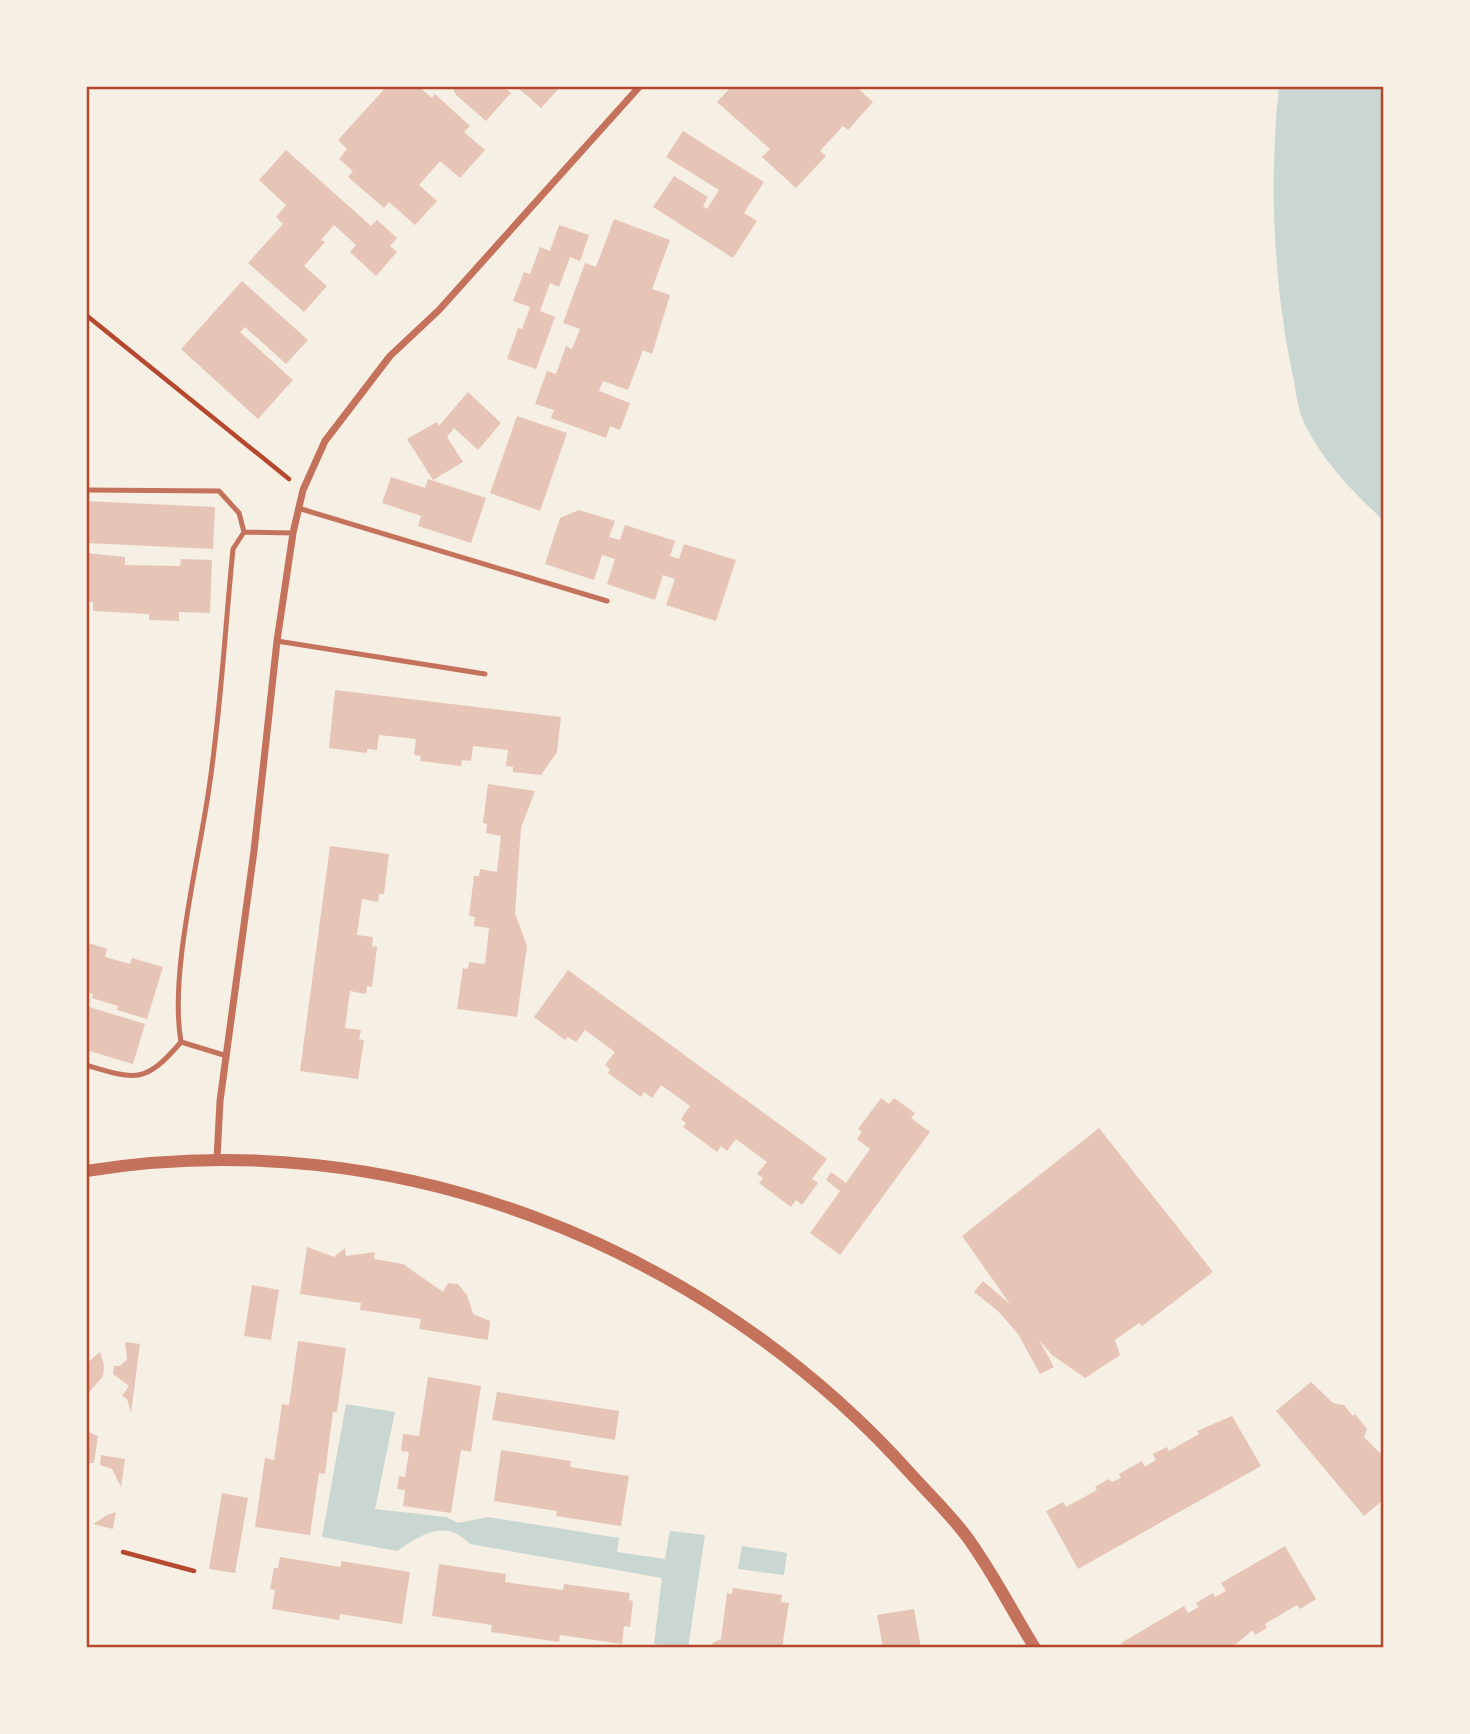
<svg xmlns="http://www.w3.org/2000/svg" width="1470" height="1734" font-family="Mulish,sans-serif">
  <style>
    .water { fill: #c9d6d2 }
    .building { fill: #e6c5b7 }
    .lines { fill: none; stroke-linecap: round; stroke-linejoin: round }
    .path { stroke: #b5482f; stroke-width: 4.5 }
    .service { stroke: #c5725c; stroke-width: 5 }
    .minor { stroke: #c5725c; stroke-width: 7 }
    .tertiary { stroke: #c5725c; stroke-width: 12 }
    .neatline { fill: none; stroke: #b5482f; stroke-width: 2.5 }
  </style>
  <rect width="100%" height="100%" fill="#f6efe4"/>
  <path class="water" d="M1279,86H1384V521C1353,492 1320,459 1302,418C1297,406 1296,390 1293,376C1273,283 1269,180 1279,86Z
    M346,1404L395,1412L375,1509L446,1517L458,1523L488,1517L619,1538L617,1552L665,1559L670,1531L705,1535L688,1648L654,1644L662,1578L470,1544C445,1518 421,1535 397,1551L322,1537Z
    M742,1546L787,1553L784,1575L738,1569Z"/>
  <path class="building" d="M387,86H418L432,98L435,94L470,126L464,132L485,150L460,178L440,161L419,185L437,201L415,225L389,202L384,208L348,177L353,171L339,159L347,149L338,140Z
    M452,86H502L511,93L486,121L456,95Z
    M516,86H561L541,108Z
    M732,86H855L873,102L848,130L843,126L820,151L826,156L796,188L762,157L770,149L717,102Z
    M683,131L764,182L744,213L757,221L733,258L653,207L674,176L708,197L703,206L707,209L719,190L666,157Z
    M286,150L371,226L377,220L397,238L390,246L397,252L376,276L350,252L356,245L334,225L321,240L325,242L304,266L327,286L304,312L248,263L283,224L276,217L286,205L259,180Z
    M614,219L670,240L652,289L670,295L652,354L643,350L628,390L603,381L599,391L630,403L620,430L610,426L606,438L551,418L554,410L535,404L547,371L556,374L566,346L572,349L580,329L563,323L585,263L596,267Z
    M559,225L589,235L580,261L570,257L559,287L550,283L540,311L555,317L536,369L507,359L518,328L522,329L530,307L513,301L524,272L530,274L540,247L550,251Z
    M242,281L308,340L286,364L245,327L240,332L293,380L258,419L181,349Z
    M468,392L501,423L478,450L454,428L447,437L463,462L433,480L407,439L437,422L439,426Z
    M517,416L567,433L540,511L490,493Z
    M391,477L425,488L428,479L486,498L471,543L418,526L421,516L382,503Z
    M86,501L215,507L213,549L86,543Z
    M579,510L615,521L609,537L620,540L625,525L675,541L670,556L679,559L684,544L736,560L716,621L666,605L675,579L663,575L655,600L607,584L615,559L602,555L594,580L545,564L560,518Z
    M86,553L125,557V565L180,566L181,559L212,560L210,613L179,612V621L149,620V614L93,611V602H86Z
    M335,690L561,717L557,752L541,775L513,772V767L506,766L508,750L473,746L471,761L462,760L461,766L420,761L421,756L414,755L416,739L379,735L377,750L367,749V753L329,748Z
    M488,784L535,791L521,828L515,913L527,946L517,1017L457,1009L463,968L468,969L469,962L485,964L489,928L474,926L475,917L469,916L474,876H479L480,869L497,872L501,836L486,833L487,824L483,823Z
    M330,846L389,854L384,894H379L378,902L362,899L357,935L373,937L372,946L377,947L372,987L367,986L366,994L350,991L345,1028L361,1030L359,1039L364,1040L358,1079L300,1071Z
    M86,942L107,949L105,957L130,964L132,958L163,967L147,1019L117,1010L118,1006L92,998L93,994L86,992Z
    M568,970L827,1159L812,1179L818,1183L802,1205L796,1200L791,1207L759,1183L763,1178L757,1174L767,1162L736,1139L727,1151L721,1146L717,1152L683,1127L686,1123L681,1119L690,1106L661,1085L652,1098L644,1092L641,1097L608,1073L610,1069L605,1065L615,1052L585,1030L576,1042L568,1037L565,1040L534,1017Z
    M86,1006L145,1024L133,1064L86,1050Z
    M881,1098L889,1104L894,1098L915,1113L911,1118L930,1132L840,1255L810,1233L840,1191L826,1180L831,1172L846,1183L870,1149L857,1139L862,1132L858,1129Z
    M1099,1128L1213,1272L1142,1326L1139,1323L1115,1340L1120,1355L1085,1378L1052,1355L1039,1340L1054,1367L1040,1374L1018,1334L998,1311L974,1292L983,1281L1010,1304L962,1236Z
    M307,1247L334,1257L345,1248L346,1256L375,1252L374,1259L403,1264L443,1292L448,1283L458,1284L467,1295L473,1314L490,1321L488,1340L419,1329L421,1319L360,1310L361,1303L300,1294Z
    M252,1285L279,1290L271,1340L244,1336Z
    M298,1341L346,1348L337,1412H333L325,1474L319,1473L310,1535L255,1527L265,1458L274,1460L282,1404L289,1405Z
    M125,1342L140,1344L131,1413L127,1399L122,1396L129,1386L113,1374L114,1366H120L127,1359Z
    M100,1352L104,1365L103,1376L86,1396V1364Z
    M428,1377L481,1386L471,1452L461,1450L451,1513L403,1506L405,1490L397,1489L399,1476L405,1477L409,1452L401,1451L403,1434L419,1436Z
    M1311,1382L1333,1403L1344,1405L1353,1416L1355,1414L1367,1429L1364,1437L1384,1457V1499L1364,1516L1276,1411Z
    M497,1392L619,1411L615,1440L492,1420Z
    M1232,1416L1261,1466L1078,1569L1046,1511L1063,1502L1066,1507L1097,1490L1095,1487L1109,1479L1112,1482L1121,1478L1119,1474L1142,1461L1145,1467L1156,1460L1153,1454L1167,1447L1169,1451L1199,1434L1197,1431Z
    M86,1431L98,1436L94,1463H86Z
    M501,1450L571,1461L570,1467L629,1476L621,1526L556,1516L557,1511L494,1501Z
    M101,1455L125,1459L121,1487L112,1469L100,1465Z
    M222,1493L248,1498L235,1573L209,1569Z
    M116,1512L113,1529L93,1524L107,1515Z
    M1285,1546L1316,1599L1300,1609L1297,1605L1265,1624L1267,1628L1255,1635L1253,1630L1231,1648H1125L1121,1643L1184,1606L1188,1613L1199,1607L1196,1603L1213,1593L1215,1597L1226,1591L1221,1583Z
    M280,1557L341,1567V1561L410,1572L402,1624L340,1614L339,1620L272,1609L275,1590L270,1589L274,1568H278Z
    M439,1564L506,1574L505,1582L563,1590L564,1584L630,1593L629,1600L633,1601L630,1627L624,1626L622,1644L560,1635L559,1642L491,1632L492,1625L432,1616Z
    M733,1588L782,1595L781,1602L789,1603L782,1648H717L712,1643L721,1639L727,1593L732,1594Z
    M914,1609L921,1648H883L877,1615Z"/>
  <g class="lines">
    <path class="path" d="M86,315L289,479
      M123,1552L194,1571"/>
    <path class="service" d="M86,490L219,491L239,513L244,532
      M298,508L607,601
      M277,641L485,674
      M227,1056L181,1042C169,974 199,860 209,788C221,709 225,628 233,549L244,532L293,533
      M86,1065C136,1080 145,1084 181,1042"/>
    <path class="minor" d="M217,1158L220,1101L254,851L277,641L293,533L303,490L325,441L390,356L439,310L640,86"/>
    <path class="tertiary" d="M86,1171C392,1121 704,1244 910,1473C929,1494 950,1514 967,1537C992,1571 1012,1611 1035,1648"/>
  </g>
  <rect width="1470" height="1734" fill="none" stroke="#f6efe4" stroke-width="175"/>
  <rect x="88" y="88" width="1294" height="1558" class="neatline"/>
</svg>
